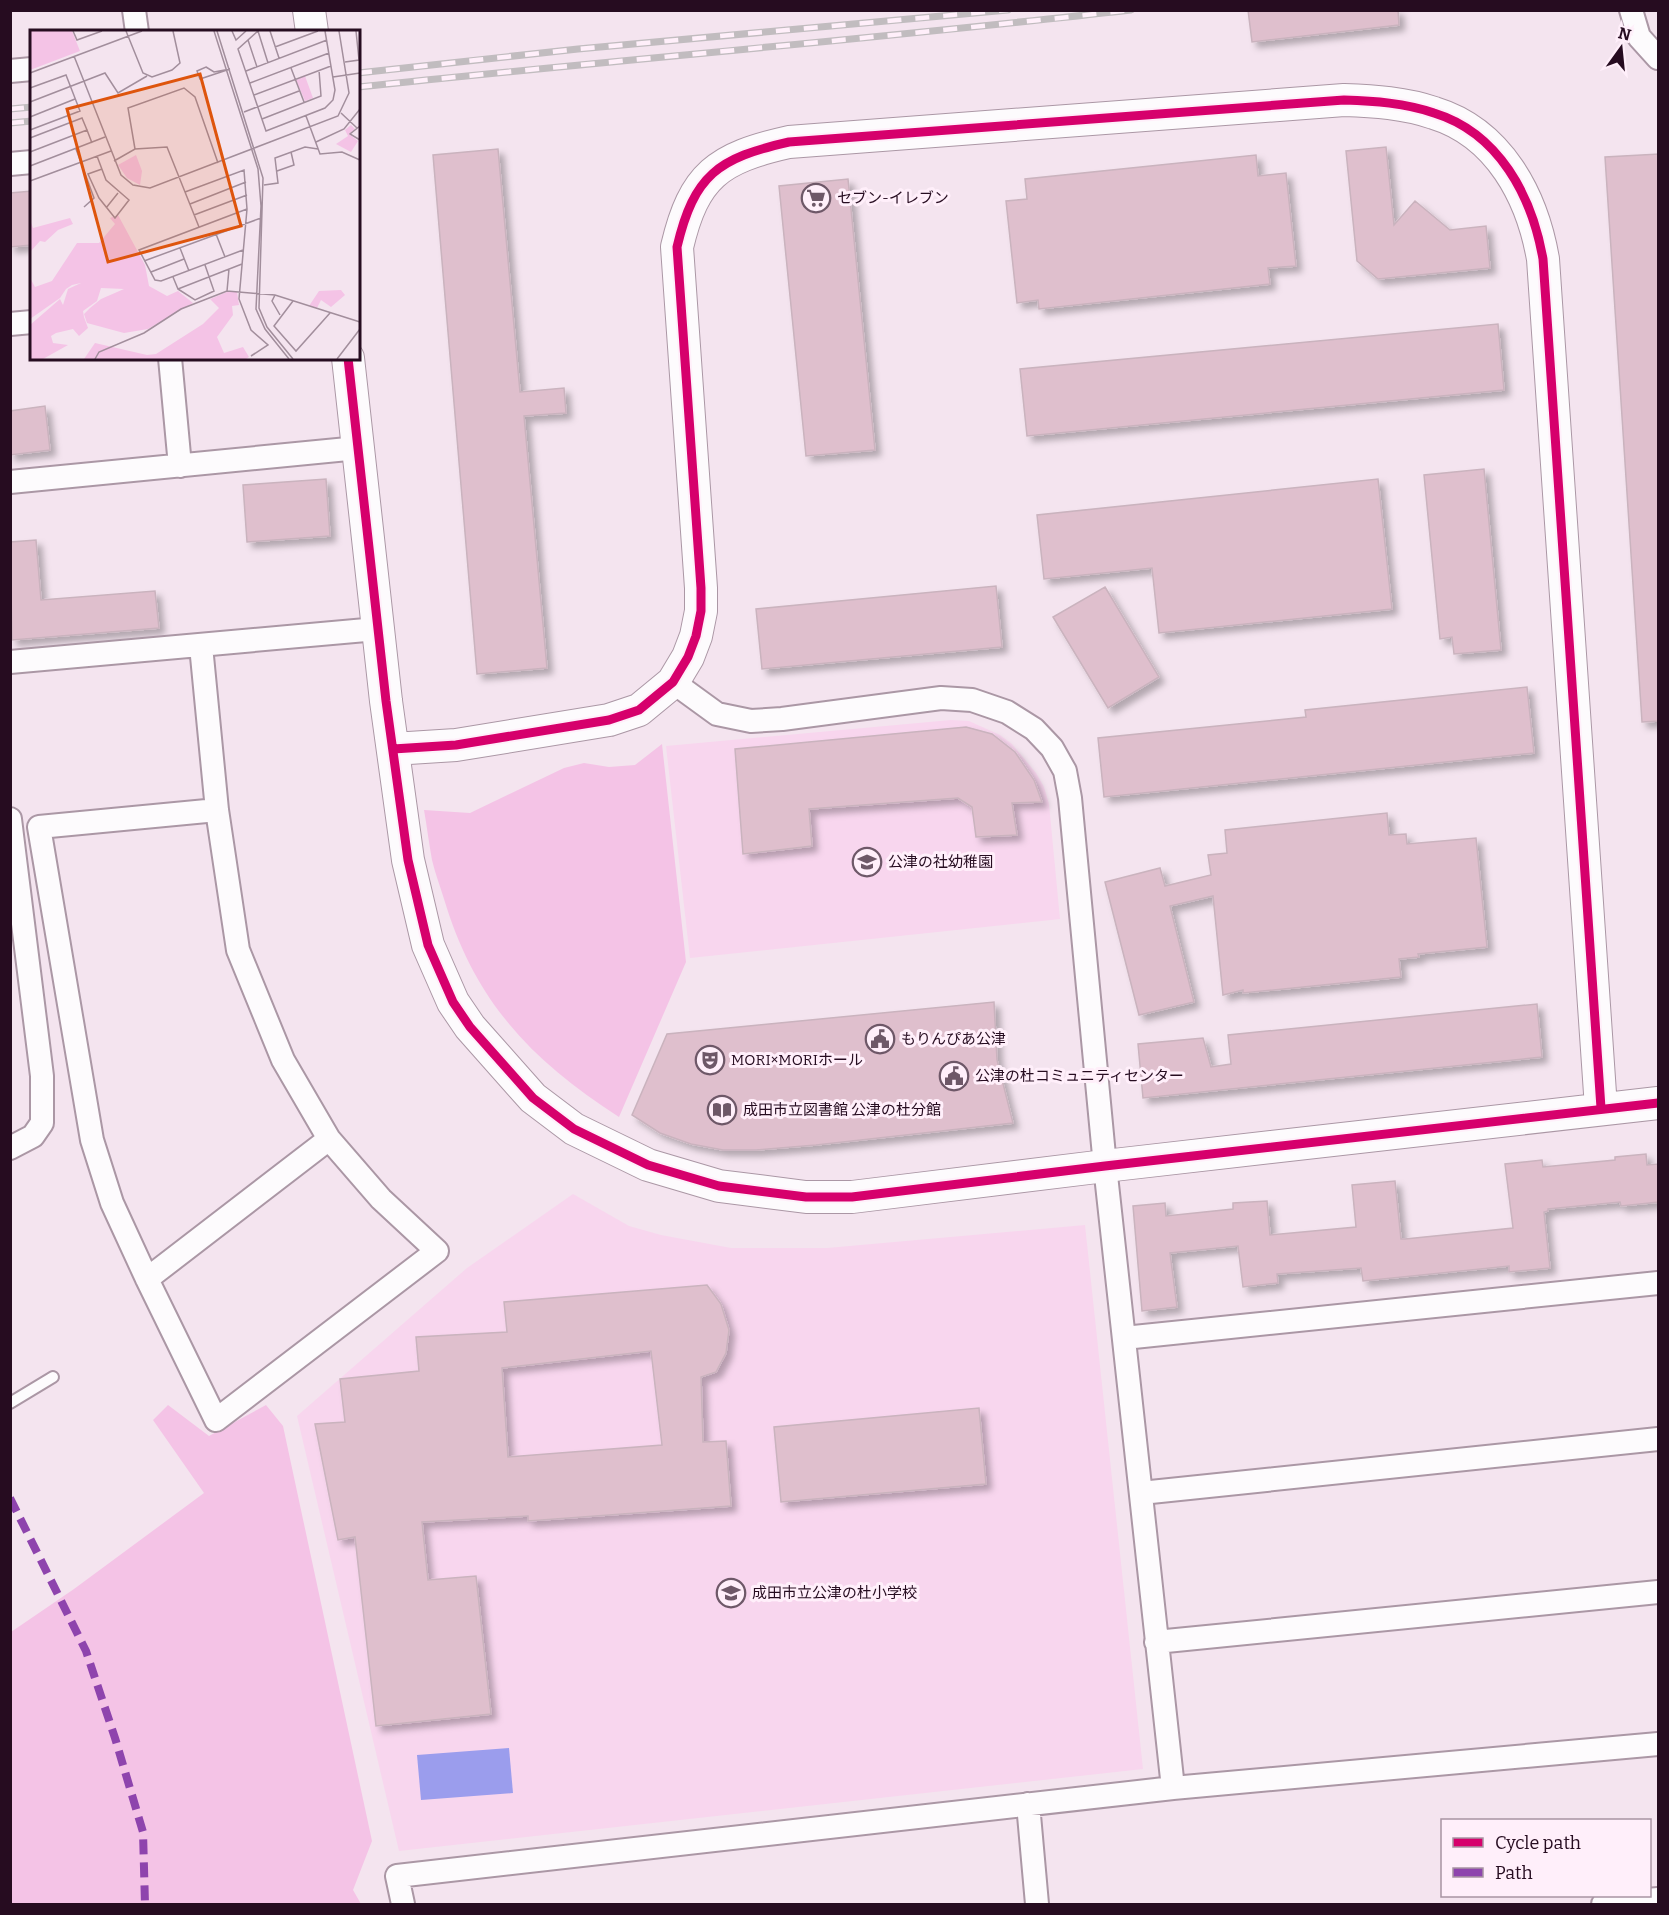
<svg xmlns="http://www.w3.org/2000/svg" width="1669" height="1915" font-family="Bitter,'Noto Sans JP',serif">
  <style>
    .built { fill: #f8d6ee }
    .green { fill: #f4c3e6 }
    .water { fill: #9b9ded }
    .building { fill: #dfbfcd; stroke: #cab3be; stroke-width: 1.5; fill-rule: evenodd; filter: url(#shadow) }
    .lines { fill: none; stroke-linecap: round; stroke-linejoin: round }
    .lane-casing { stroke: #ab97a5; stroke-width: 14 }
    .street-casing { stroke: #ab97a5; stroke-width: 26 }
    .secondary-casing { stroke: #ab97a5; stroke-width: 34 }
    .lane { stroke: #fdfbfd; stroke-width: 10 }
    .street { stroke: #fdfbfd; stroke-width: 22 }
    .secondary { stroke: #fdfbfd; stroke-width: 32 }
    .rail-casing { stroke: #c1bcbf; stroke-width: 7 }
    .rail { stroke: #ffeffa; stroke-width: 4.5; stroke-dasharray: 14; stroke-linecap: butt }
    .quiet { stroke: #8e44ad; stroke-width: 8; stroke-dasharray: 15 8; stroke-linecap: butt }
    .cycleway-casing { stroke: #ffeffa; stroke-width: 13 }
    .cycleway { stroke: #d6006c; stroke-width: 9 }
    .labels { text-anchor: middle; stroke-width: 6; stroke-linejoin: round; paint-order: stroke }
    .poi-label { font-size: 15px; fill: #260c20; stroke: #ffeffa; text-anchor: start }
    .inset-road { fill: none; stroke: #a28e9c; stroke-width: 1.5 }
    .view { fill: #de550d; fill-opacity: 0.15; stroke: #de550d; stroke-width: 3 }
    .inset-edge { fill: none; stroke: #260c20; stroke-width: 3 }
  </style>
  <defs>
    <filter id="shadow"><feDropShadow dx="5.5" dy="5.5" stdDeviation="3" flood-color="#0004"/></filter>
  </defs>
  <rect width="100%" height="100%" fill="#f4e4ef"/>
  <path class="built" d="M951,720L969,721L1000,735L1012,744L1036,773L1044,787L1049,804L1060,919L690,958L666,746Z
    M573,1194L629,1226L661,1235L731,1248H827L1085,1225L1143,1769L399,1851L297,1416L467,1268Z"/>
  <path class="green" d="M662,744L686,962L619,1117C531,1060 475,1002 444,899C440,886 435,873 432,860C429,844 427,827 424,810L470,813L564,768L584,763L609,767L635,765Z
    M168,1405L209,1436L266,1405L283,1426L372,1841L353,1890L361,1904H11V1632L74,1589L204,1493L153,1420Z"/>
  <path class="water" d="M509,1748L513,1793L421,1800L417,1755Z"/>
  <path class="building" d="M1248,10H1398L1399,25L1252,42Z
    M1386,147L1394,225L1415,201L1450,230L1486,226L1490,268L1378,279L1357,261L1346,151Z
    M498,149L520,392L564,388L566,413L524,416L547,668L477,674L433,155Z
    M1659,154V721L1642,722L1605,157Z
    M1256,155L1258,176L1286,173L1296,266L1268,268L1270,284L1039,309L1038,300L1017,303L1006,201L1027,199L1025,179Z
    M848,179L875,450L806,456L779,186Z
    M32,191V245L10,247V193Z
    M1498,324L1504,390L1027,436L1020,369Z
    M45,406L50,450L10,455V411Z
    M1484,469L1501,650L1454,654L1452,637L1440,639L1424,475Z
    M326,479L330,536L247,542L243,485Z
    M1378,479L1392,609L1159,633L1152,568L1044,579L1037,515Z
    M36,540L41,600L155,591L159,628L12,640L10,542Z
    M996,586L1002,647L762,669L756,609Z
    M1105,587L1159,677L1108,708L1053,617Z
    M1527,687L1534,753L1104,797L1098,738L1306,717L1305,710Z
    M966,727L992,734L1015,752L1034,780L1042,802L1012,803L1017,835L976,837L972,807L958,798L809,809L812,846L743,854L735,749Z
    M1387,813L1389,835L1406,834L1407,844L1476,838L1487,947L1418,954L1419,957L1399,959L1401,977L1243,993V990L1223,995L1213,896L1170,906L1194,1002L1139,1015L1105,882L1160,868L1165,886L1211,875L1208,855L1227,853L1225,830Z
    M994,1002L997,1060L1013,1123L816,1145L756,1150H723L691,1144L660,1133L632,1115L667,1034Z
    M1537,1004L1542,1057L1143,1098L1138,1044L1203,1038L1211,1067L1231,1064L1228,1035Z
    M1646,1154L1647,1165L1659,1164V1202L1621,1206L1620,1202L1548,1209V1211L1544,1212L1550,1268L1509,1272V1266L1363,1281L1361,1268L1277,1274L1278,1283L1243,1287L1238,1246L1170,1253L1177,1307L1142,1311L1133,1206L1165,1203L1166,1216L1233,1209V1203L1267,1201L1270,1235L1356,1227L1352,1185L1395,1181L1401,1239H1405L1513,1228L1505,1164L1542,1160L1543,1167L1615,1160V1157Z
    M707,1285L721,1304L729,1330L726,1353L716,1372L701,1377L703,1442L726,1441L731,1506L528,1521V1516L422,1522L428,1580L476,1576L491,1714L376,1726L355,1537L338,1540L315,1424L345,1422L340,1379L419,1371L416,1337L507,1332L504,1302ZM651,1351L662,1445L508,1457L502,1368Z
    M979,1408L986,1484L781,1502L774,1427Z"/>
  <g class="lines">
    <g class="lane-casing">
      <path id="lane" d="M10,1403L53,1377"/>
    </g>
    <g class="street-casing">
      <path id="street" d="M134,10L137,32
        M1631,10L1639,37L1658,58
        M10,71L32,69
        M10,164L32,162
        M10,324L32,322
        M170,358L180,466
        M10,482L358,448
        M201,646L217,810L238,950L283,1060L329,1139L381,1199L437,1251L216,1420L147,1279L112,1203L92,1140L39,827L217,810
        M10,662L377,629
        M673,682L717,714L751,721L782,719L941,698L972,700L1007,712L1034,729L1052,748L1065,771L1070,798L1105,1166L1173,1788
        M10,819L42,1076V1123L33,1136L10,1148
        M147,1279L329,1139
        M1124,1338L1658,1283
        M1141,1493L1658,1439
        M1156,1642L1658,1592
        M1028,1804L1037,1904
        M403,1904L397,1876L1173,1788L1658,1744
        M1603,1904L1658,1899"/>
    </g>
    <g class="secondary-casing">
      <path id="secondary" d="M309,10L312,32
        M348,358L386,701L408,860L428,945L453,1002L470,1027L533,1098L574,1129L648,1165L719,1186L806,1197H852L1105,1166L1658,1103
        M393,749L456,745L609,720L639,710L673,682L688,657L696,636L701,611V588L677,247C694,175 718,158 789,142L1344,100C1374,101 1405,103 1434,113C1499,133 1532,196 1543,259L1601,1108"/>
    </g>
    <use href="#lane" class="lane"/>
    <use href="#street" class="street"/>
    <use href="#secondary" class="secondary"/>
    <g class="rail-casing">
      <path id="rail" d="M358,73L578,49L1008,10
        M358,87C616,60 874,39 1131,10
        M10,109L32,107
        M10,123L32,121"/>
    </g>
    <use href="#rail" class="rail"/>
    <path class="quiet" d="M10,1498L86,1651L115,1738L143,1832L145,1904"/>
    <g class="cycleway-casing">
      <path id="cycleway" d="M348,358L386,701L408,860L428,945L453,1002L470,1027L533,1098L574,1129L648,1165L719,1186L806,1197H852L1105,1166L1658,1103
        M393,749L456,745L609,720L639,710L673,682L688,657L696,636L701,611V588L677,247C694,175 718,158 789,142L1344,100C1374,101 1405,103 1434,113C1499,133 1532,196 1543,259L1601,1108"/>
    </g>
    <use href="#cycleway" class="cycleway"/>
  </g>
  <defs>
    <g id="supermarket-ring" transform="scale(1.5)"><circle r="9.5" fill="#ffeffa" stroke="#6e5868" stroke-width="1.5"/><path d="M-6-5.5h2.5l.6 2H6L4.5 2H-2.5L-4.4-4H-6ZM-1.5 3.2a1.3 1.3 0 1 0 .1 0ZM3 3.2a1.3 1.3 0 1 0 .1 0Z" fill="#6e5868"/></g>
    <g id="school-ring" transform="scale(1.5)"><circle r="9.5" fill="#ffeffa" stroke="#6e5868" stroke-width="1.5"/><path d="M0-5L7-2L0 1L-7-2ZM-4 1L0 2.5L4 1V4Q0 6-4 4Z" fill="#6e5868"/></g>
    <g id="civic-ring" transform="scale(1.5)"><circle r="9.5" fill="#ffeffa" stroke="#6e5868" stroke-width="1.5"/><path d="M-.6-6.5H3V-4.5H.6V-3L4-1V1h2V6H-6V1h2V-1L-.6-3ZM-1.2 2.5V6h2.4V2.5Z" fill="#6e5868"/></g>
    <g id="theatre-ring" transform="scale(1.5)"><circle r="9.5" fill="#ffeffa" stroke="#6e5868" stroke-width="1.5"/><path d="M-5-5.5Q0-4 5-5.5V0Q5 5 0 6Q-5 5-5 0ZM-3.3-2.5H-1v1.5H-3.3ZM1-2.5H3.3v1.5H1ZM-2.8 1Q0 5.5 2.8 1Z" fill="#6e5868"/></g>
    <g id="library-ring" transform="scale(1.5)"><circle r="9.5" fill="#ffeffa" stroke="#6e5868" stroke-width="1.5"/><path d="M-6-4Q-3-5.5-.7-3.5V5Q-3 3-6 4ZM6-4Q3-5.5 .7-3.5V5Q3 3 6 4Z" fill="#6e5868"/></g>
  </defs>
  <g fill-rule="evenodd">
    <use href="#supermarket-ring" x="816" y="198"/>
    <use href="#school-ring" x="867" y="862"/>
    <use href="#civic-ring" x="880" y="1039"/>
    <use href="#theatre-ring" x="710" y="1060"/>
    <use href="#civic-ring" x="954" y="1076"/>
    <use href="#library-ring" x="722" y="1110"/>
    <use href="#school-ring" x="731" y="1593"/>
  </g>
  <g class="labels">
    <g class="poi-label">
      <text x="837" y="203">セブン-イレブン</text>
      <text x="888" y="867">公津の社幼稚園</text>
      <text x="901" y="1044">もりんぴあ公津</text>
      <text x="731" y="1065">MORI×MORIホール</text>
      <text x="975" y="1081">公津の杜コミュニティセンター</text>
      <text x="743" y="1115">成田市立図書館 公津の杜分館</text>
      <text x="752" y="1598">成田市立公津の杜小学校</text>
    </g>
  </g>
  <g transform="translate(30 30)">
    <rect width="330" height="330" fill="#f4e4ef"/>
    <path d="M0,1H42L50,21L0,40ZM275,46L283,68L275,71L266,50ZM321,95L325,99L319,104L328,111L321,122L306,114L318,106L315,100ZM106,125L112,141L110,155L97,148L88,135ZM88,185L115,235L119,256L137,266L148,261L163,273L118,299L94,303L57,293L54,284L60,278L71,269L94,259L71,258L67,271L53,281L54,287L58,298L49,306L43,299L26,303L21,306L23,313L38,315L13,329H0V295L30,269L33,275L38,259L51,253L42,255L36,259L30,268L0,289V248L5,257L22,251L47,213H69L85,194L80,188ZM40,188L43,194L28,200L15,212L10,211L0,222V190L3,198ZM311,260L315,265L301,277L291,270L287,278L279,276L289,261ZM197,262H207L209,275L202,276L203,285L187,307L194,323L213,317L219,327L216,329H54L65,313L117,325L126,324L173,294L189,278L180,269Z" fill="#f4c3e6"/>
    <path class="inset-road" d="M43,1L47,10L72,1M96,1L113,43L122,47L142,40L150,33L143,1M184,1L228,139L231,176L226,279L235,299L259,329M187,1L233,148L229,278L237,297L263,329M202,1L206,10L216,1M228,1L208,19L236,101L295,78L303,70L305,60L295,1M228,1L238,33M240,1L249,28M218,10L227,37M245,17L288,1M44,26L91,145L103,155L120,158L308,86L319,63L309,1M315,32L329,30L326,1M176,37L184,42L200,39L170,49L167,41ZM261,38L274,72M216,41L297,10M0,43L112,1M303,47L330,43M220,53L299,23M0,58L36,45L50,81L0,100M224,65L301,36M0,72L75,43L88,63L117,46M214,82L269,61M311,83L327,98M276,86L290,124L312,122L330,130M0,87L45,69M232,89L291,66L289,40M330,96L320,104L330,110M0,108L52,88L57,100M286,112L314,99L330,79M46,119L64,168L54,177M105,119L98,78L154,58L165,67L188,133M0,122L57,100L62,113M67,126L76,150L99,170L85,188L69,168L58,144L72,139M84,131L105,119L137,117L169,197M0,136L75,107M247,141L264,135L261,122M0,151L81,121M234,155L248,153L245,128L275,117L288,119M155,162L214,140L217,179L209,269L221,300L238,315L221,326M160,174L216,152M76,178L88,163M164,185L217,165M186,204L195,227M150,218L159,241M213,220L131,251L125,250L109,220L217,179M114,231L231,188M121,242L154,229M143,247L148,259L212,234M148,259L165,270L184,261L175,235M197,261L199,239M245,265L242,271L250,285M263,271L244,296L266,321L300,283M65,329L69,322L114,303L151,279L197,261L245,265L330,292M307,329L330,299"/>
    <path class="view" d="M170,44L211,196L78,232L37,79Z"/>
    <rect width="330" height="330" class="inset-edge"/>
  </g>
  <rect width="1669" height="1915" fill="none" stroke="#260c20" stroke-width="24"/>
  <rect x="1441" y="1819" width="210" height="78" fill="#ffeffa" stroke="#a894a3" stroke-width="1.5"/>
  <rect x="1453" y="1838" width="30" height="9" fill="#d6006c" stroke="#a894a3" stroke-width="1.5"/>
  <text x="1495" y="1849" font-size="18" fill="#260c20">Cycle path</text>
  <rect x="1453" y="1868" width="30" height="9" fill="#8e44ad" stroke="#a894a3" stroke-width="1.5"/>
  <text x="1495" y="1879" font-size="18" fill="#260c20">Path</text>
  <g transform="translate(1621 48) rotate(15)" stroke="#ffeffa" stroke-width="4.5" paint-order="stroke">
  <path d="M0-4.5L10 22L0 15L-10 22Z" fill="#260c20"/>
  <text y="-9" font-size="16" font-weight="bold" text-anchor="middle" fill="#260c20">N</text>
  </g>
</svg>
